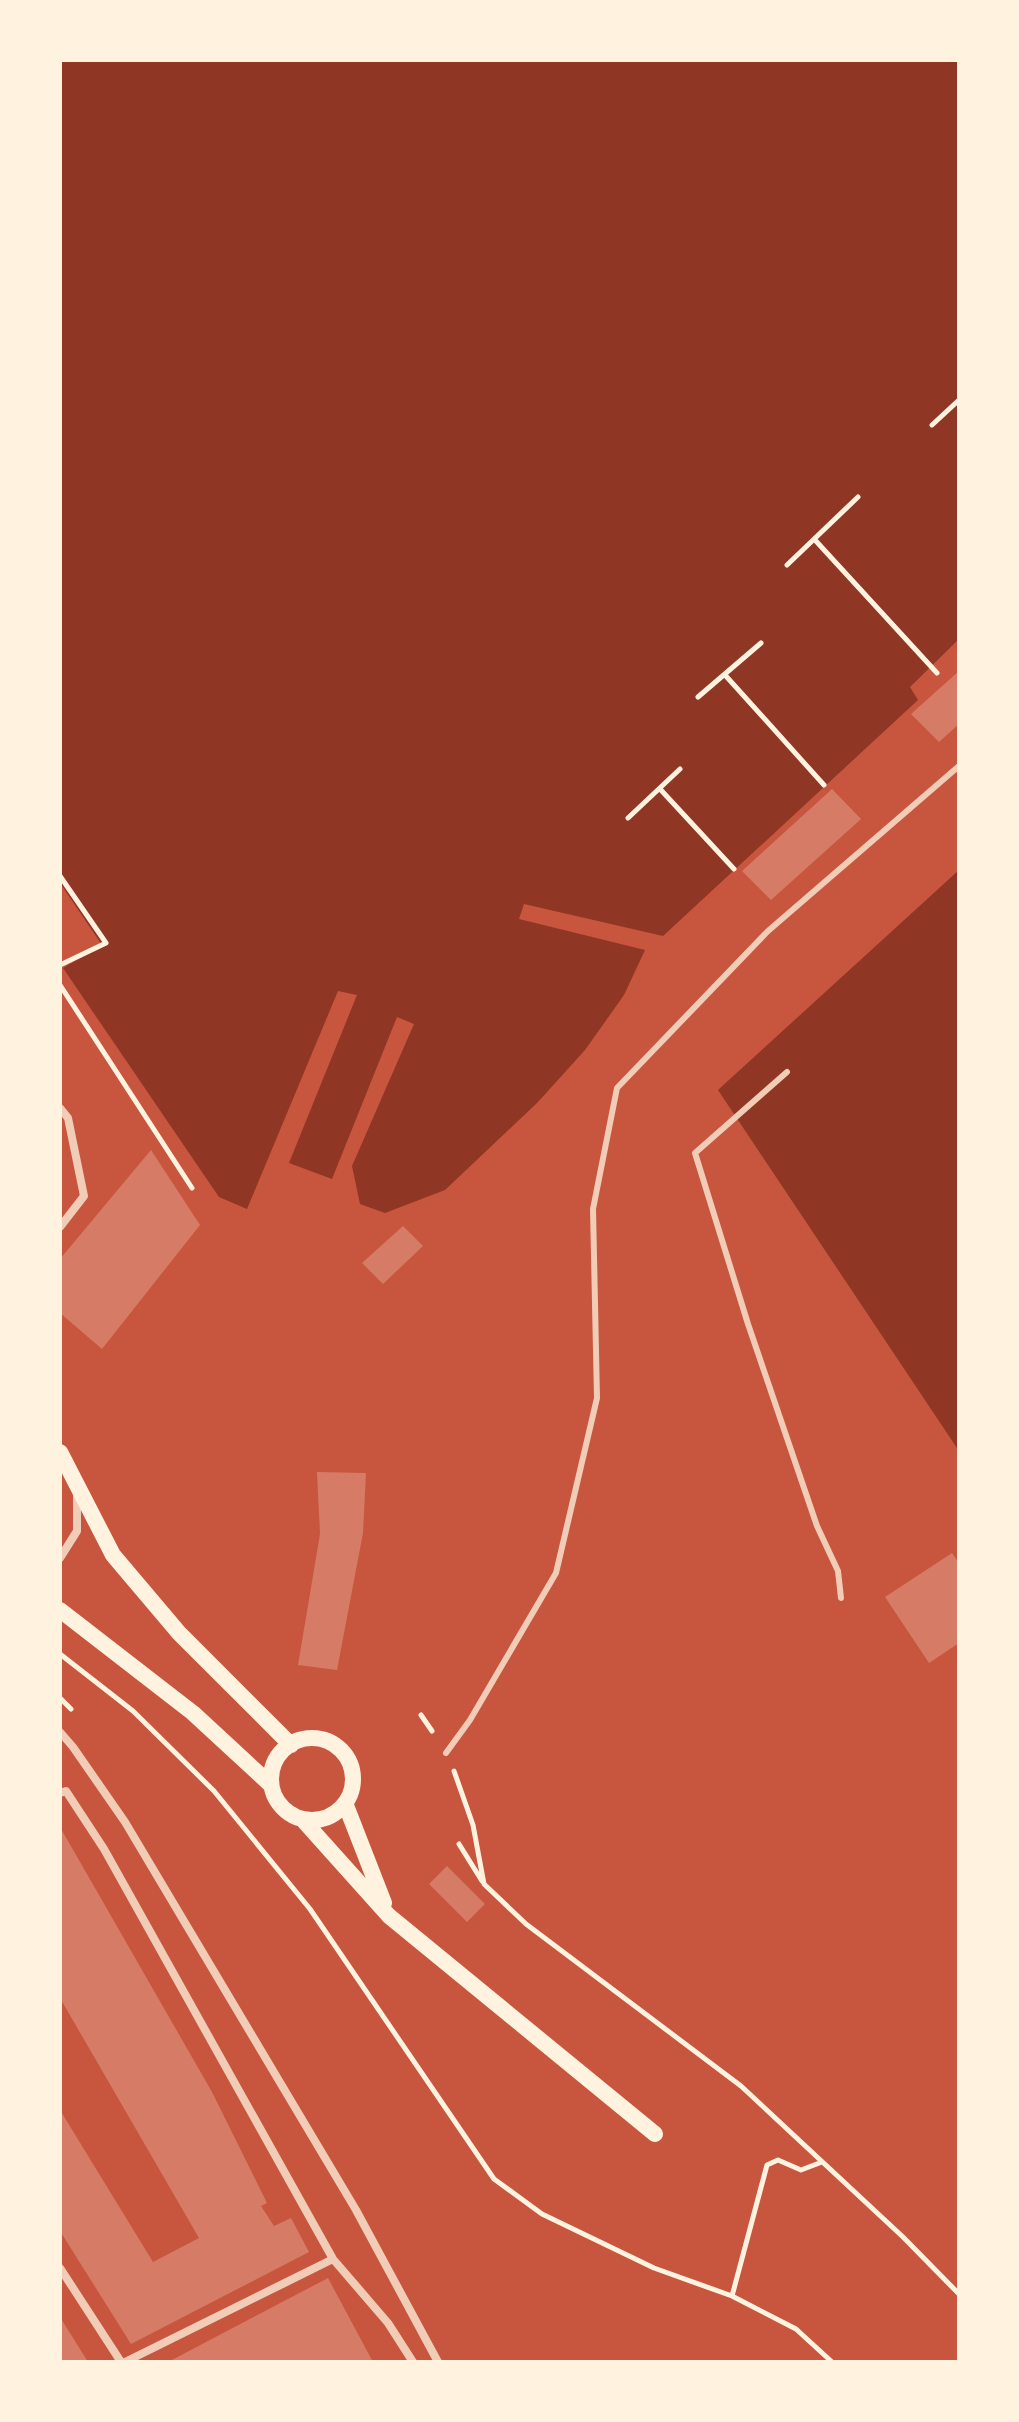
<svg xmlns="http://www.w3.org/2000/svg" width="1019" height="2422" font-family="Karla,sans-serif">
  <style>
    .water { fill: #8f3625 }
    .building { fill: #d67c66 }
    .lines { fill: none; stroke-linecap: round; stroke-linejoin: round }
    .path { stroke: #fff3e0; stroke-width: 5 }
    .service { stroke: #f1ccb7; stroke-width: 6 }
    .minor { stroke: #f1ccb7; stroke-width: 8 }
    .secondary { stroke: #fff3e0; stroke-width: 16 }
  </style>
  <rect width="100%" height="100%" fill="#c8553d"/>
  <path class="water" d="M60,60H959V639L910,687L918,700L663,936L524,904L519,919L645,950L624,995L585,1050L538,1102L445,1190L385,1213L360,1204L352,1166L414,1024L397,1017L332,1179L289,1163L357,995L338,991L247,1209L219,1197L63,968L102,945L60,883Z
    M959,870V1451L718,1090Z"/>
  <path class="building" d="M959,671V724L939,742L911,714Z
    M832,789L861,819L771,900L742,871Z
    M151,1150L200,1225L102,1349L60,1313V1259Z
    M403,1226L423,1246L383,1284L362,1263Z
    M317,1472L366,1473L363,1533L337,1670L298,1665L320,1534Z
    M952,1553L959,1563V1643L929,1663L885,1597Z
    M60,1827L212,2092L267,2203L261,2206L274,2226L291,2218L309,2252L131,2344L60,2231V2110L153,2262L199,2238L60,1998Z
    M447,1866L485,1904L467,1922L429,1884Z
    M328,2278L373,2362H168Z
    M60,2317L88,2362H60Z"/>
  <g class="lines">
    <path class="path" d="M932,425L959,400
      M815,540L937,673
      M787,565L858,497
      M725,675L824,785
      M698,697L761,643
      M660,789L734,869
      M628,818L680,769
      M60,876L106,943L60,965
      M60,985L192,1188
      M60,1654L133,1711L214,1791L310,1909L494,2179L542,2214L654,2268L732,2296L796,2329L832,2362
      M60,1698L71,1709
      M421,1715L432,1731
      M454,1771L473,1825L484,1884L526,1924L741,2086L903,2237L959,2294
      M459,1844L482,1881
      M732,2296L767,2165L778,2160L801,2170L822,2162"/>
    <path class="service" d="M787,1072L695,1153L748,1324L817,1526L838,1571L841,1598
      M446,1753L470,1720L556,1573L597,1398L593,1209L617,1088L768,931L959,766"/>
    <path class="minor" d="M60,1108L68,1118L84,1196L60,1227
      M60,1558L77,1531V1496
      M60,1732L73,1747L125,1822L356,2210L438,2362
      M60,1793L66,1791L104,1849L333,2259L388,2323L413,2362
      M60,2268L121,2362
      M125,2362L333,2259"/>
    <path class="secondary" d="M60,1452L113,1555L179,1633L291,1745
      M60,1610L193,1713L271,1785
      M271 1779a41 41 0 1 1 82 0a41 41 0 1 1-82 0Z
      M345,1803L384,1903
      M302,1819L389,1916L655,2134"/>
  </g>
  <rect width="1019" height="2422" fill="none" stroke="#fff3e0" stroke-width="124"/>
</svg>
